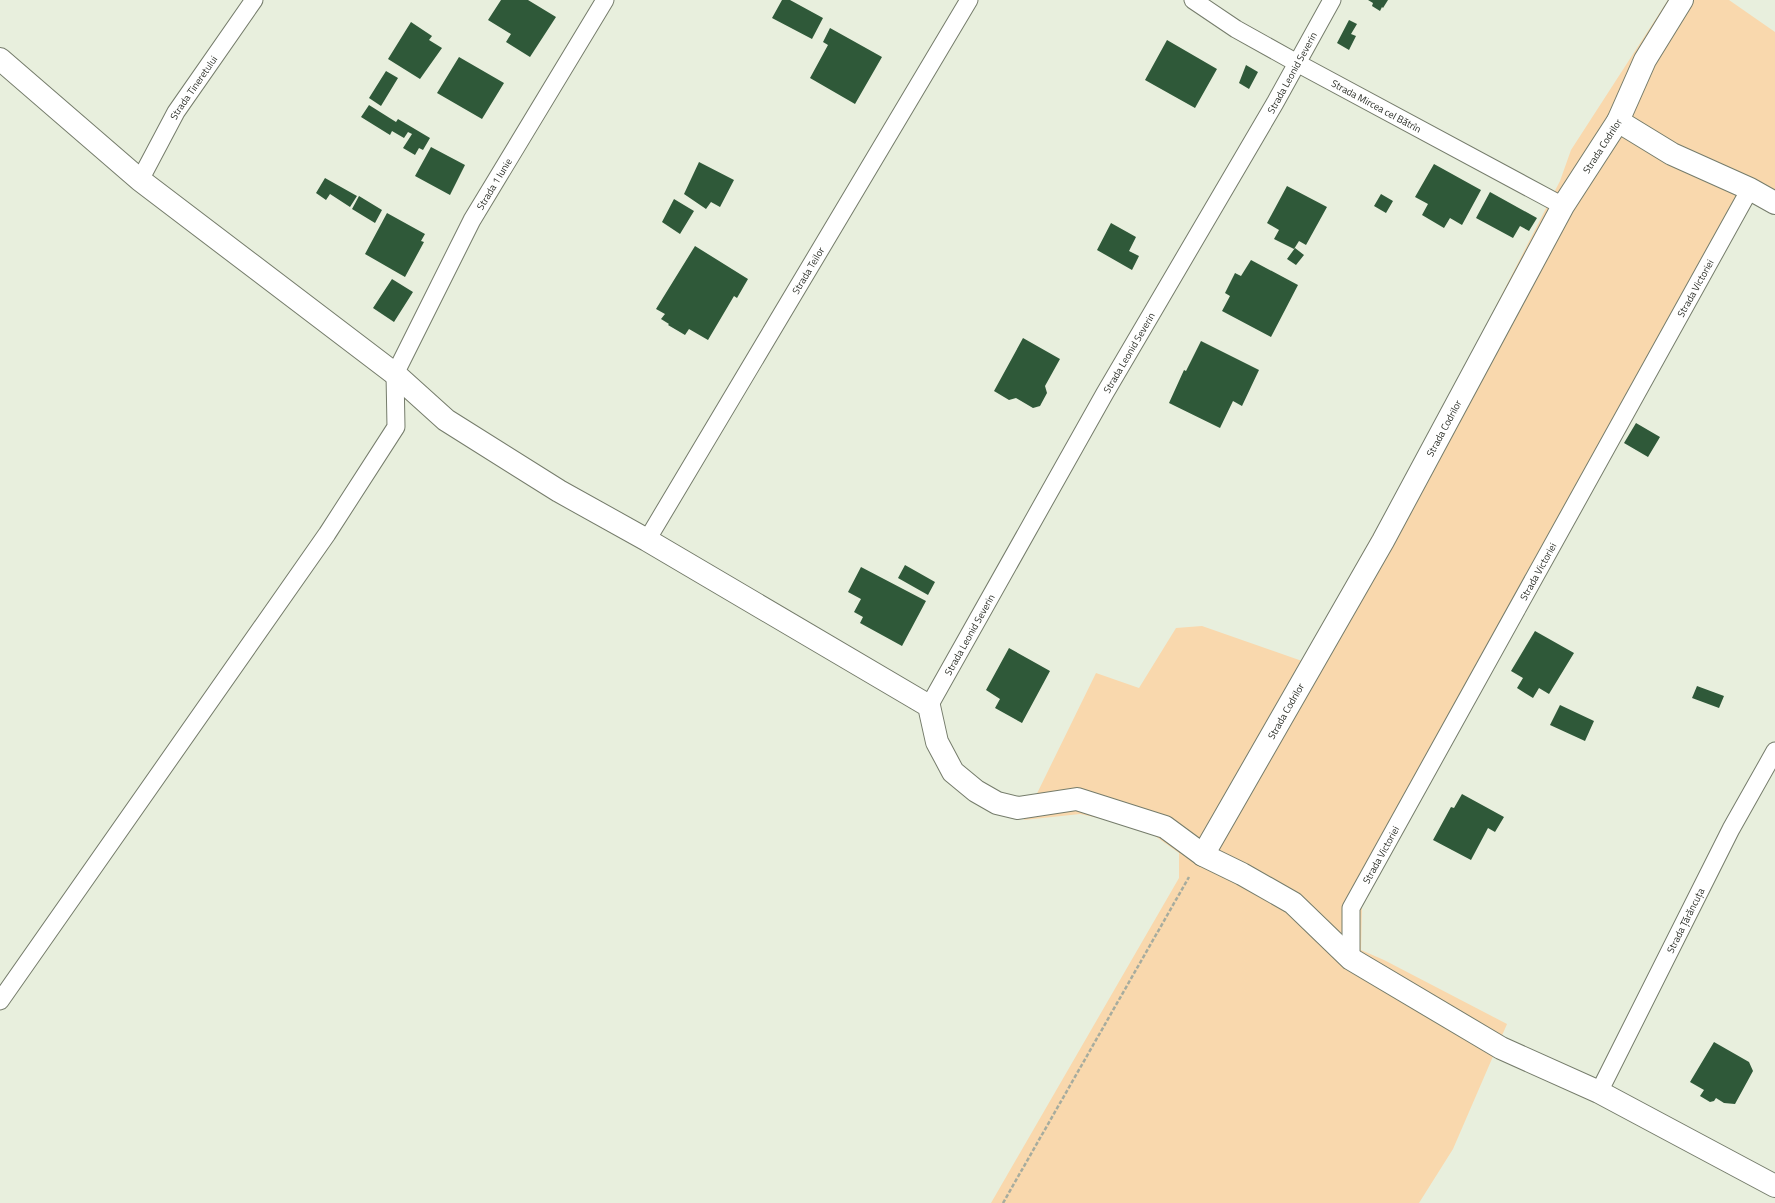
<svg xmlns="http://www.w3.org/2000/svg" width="1775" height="1203" font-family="'Titillium Web',sans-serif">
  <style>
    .green { fill: #f9d8ad }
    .building { fill: #2f5939 }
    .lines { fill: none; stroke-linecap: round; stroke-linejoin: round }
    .lane-casing { stroke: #757c6b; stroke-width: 19 }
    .street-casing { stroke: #757c6b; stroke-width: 24 }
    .path { stroke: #a7ac9e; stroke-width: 2.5; stroke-dasharray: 4 2; stroke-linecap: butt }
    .lane { stroke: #fff; stroke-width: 17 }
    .street { stroke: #fff; stroke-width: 22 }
    .labels { text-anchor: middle; stroke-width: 4; stroke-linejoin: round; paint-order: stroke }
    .street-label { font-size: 10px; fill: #2c2f28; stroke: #e8efdd }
  </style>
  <rect width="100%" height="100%" fill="#e8efdd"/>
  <path class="green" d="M1668,0H1729L1775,32V198L1750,180L1362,906L1361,950L1384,960L1507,1024L1453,1149L1419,1203H991L1179,878V853L1144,828L1080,814L1024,820L1096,673L1139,688L1176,628L1202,626L1302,661L1438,419L1560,181L1571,150Z"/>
  <path class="building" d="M501,0H528L556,17L530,57L506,42L511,34L488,20Z
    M782,0H790L823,18L812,39L772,18Z
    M1368,0H1388L1383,8L1382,7L1380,11L1372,6L1373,3Z
    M1349,20L1357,24L1351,34L1356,36L1349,50L1337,43Z
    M411,22L432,36L429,40L442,48L420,79L388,59Z
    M830,28L882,57L855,104L810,78L828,45L823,42Z
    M1167,40L1217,69L1195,108L1145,80Z
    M459,57L504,83L482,119L437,93Z
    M1246,65L1258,72L1249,89L1239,83Z
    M386,71L398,78L381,106L369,98Z
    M369,105L396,122L398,119L430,138L423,150L419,148L415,155L403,148L412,134L408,132L404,138L392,131L390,135L361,117Z
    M431,147L465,165L450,195L415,176Z
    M699,162L734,180L720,207L711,202L706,209L684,194Z
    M1434,164L1481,190L1462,225L1450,218L1444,228L1422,215L1428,204L1415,197Z
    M325,178L357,196L350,207L330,194L326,200L316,193Z
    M1287,186L1327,207L1306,245L1299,241L1294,249L1274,239L1279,230L1267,223Z
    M1490,192L1537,218L1529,231L1520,226L1513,238L1476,218Z
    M1381,194L1393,201L1386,213L1374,206Z
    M359,196L382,210L375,223L352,209Z
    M674,199L694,211L680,234L662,222Z
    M387,213L425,234L421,241L424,242L405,277L365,254Z
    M1111,223L1136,237L1129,251L1139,256L1132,270L1097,250Z
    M695,246L748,279L737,298L734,296L708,340L689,329L685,335L668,325L669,324L661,319L665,314L656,309Z
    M1295,248L1304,255L1296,265L1287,259Z
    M1251,260L1298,285L1271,337L1222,311L1230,296L1225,293L1235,273L1241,276Z
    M392,279L413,292L394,322L373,308Z
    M1023,338L1060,359L1045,386L1047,393L1040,406L1033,408L1016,398L1009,400L994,391Z
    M1201,341L1259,370L1242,406L1233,401L1220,428L1169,403L1184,370L1186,371Z
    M1636,423L1660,437L1648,457L1624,443Z
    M905,565L935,582L928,595L898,578Z
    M861,567L926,601L902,646L860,623L863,617L854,612L861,599L848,592Z
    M1535,631L1574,653L1549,694L1539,688L1533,698L1517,688L1523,678L1511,671Z
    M1009,648L1050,671L1022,723L995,708L1000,699L986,690Z
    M1697,686L1724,696L1719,708L1692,698Z
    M1560,705L1594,721L1585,741L1550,725Z
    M1462,794L1504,817L1495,832L1488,828L1471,860L1433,840L1451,807L1454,808Z
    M1714,1042L1749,1062L1753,1071L1735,1104L1724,1103L1716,1098L1714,1101L1710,1102L1700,1096L1704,1090L1690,1082Z"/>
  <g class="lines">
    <g class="lane-casing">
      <g id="lane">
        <path id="s1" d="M1193,0L1236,29L1297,63L1563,206"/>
        <path id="s2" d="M140,180L176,112L254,0"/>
        <path id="s3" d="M647,540L969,0"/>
        <path id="s4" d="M929,706L1105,393L1275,103L1332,0"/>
        <path id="s5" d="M1351,959V908L1750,189"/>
        <path id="s6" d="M0,1001L327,534L396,427L395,374L472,220L605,0"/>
        <path id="s7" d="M1599,1092L1731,829L1775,751"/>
      </g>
    </g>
    <g class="street-casing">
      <g id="street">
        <path d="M0,59L140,180L395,374L446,420L559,491L647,540L929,706L937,742L953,772L976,791L997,803L1018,808L1077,799L1165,827L1203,855L1242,874L1293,903L1351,959L1501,1048L1599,1092L1775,1186"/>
        <path d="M1618,121L1672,154L1750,189L1775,203"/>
        <path id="s8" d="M1203,855L1383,541L1563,206L1618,121L1645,60L1682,0"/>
      </g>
    </g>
    <path class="path" d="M1003,1203L1189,877"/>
    <use href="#lane" class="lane"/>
    <use href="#street" class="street"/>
  </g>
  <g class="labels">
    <g class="street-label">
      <text dy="4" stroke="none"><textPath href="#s4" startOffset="730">Strada Leonid Severin</textPath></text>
      <text dy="4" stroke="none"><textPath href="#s2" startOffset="107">Strada Tineretului</textPath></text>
      <text dy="4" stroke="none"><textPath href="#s1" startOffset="212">Strada Mircea cel Bătrîn</textPath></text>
      <text dy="4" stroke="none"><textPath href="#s8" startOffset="814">Strada Codrilor</textPath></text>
      <text dy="4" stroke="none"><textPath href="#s6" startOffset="965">Strada 1 Iunie</textPath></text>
      <text dy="4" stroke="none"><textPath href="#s3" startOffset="314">Strada Teilor</textPath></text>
      <text dy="4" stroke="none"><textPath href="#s5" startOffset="760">Strada Victoriei</textPath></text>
      <text dy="4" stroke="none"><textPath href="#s4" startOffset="406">Strada Leonid Severin</textPath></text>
      <text dy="4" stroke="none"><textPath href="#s8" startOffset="490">Strada Codrilor</textPath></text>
      <text dy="4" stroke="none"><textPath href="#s5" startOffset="436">Strada Victoriei</textPath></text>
      <text dy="4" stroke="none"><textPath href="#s4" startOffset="82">Strada Leonid Severin</textPath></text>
      <text dy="4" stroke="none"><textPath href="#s8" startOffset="166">Strada Codrilor</textPath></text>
      <text dy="4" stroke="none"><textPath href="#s5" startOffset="112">Strada Victoriei</textPath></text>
      <text dy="4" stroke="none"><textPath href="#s7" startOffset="192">Strada Țărăncuța</textPath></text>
    </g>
  </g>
</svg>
